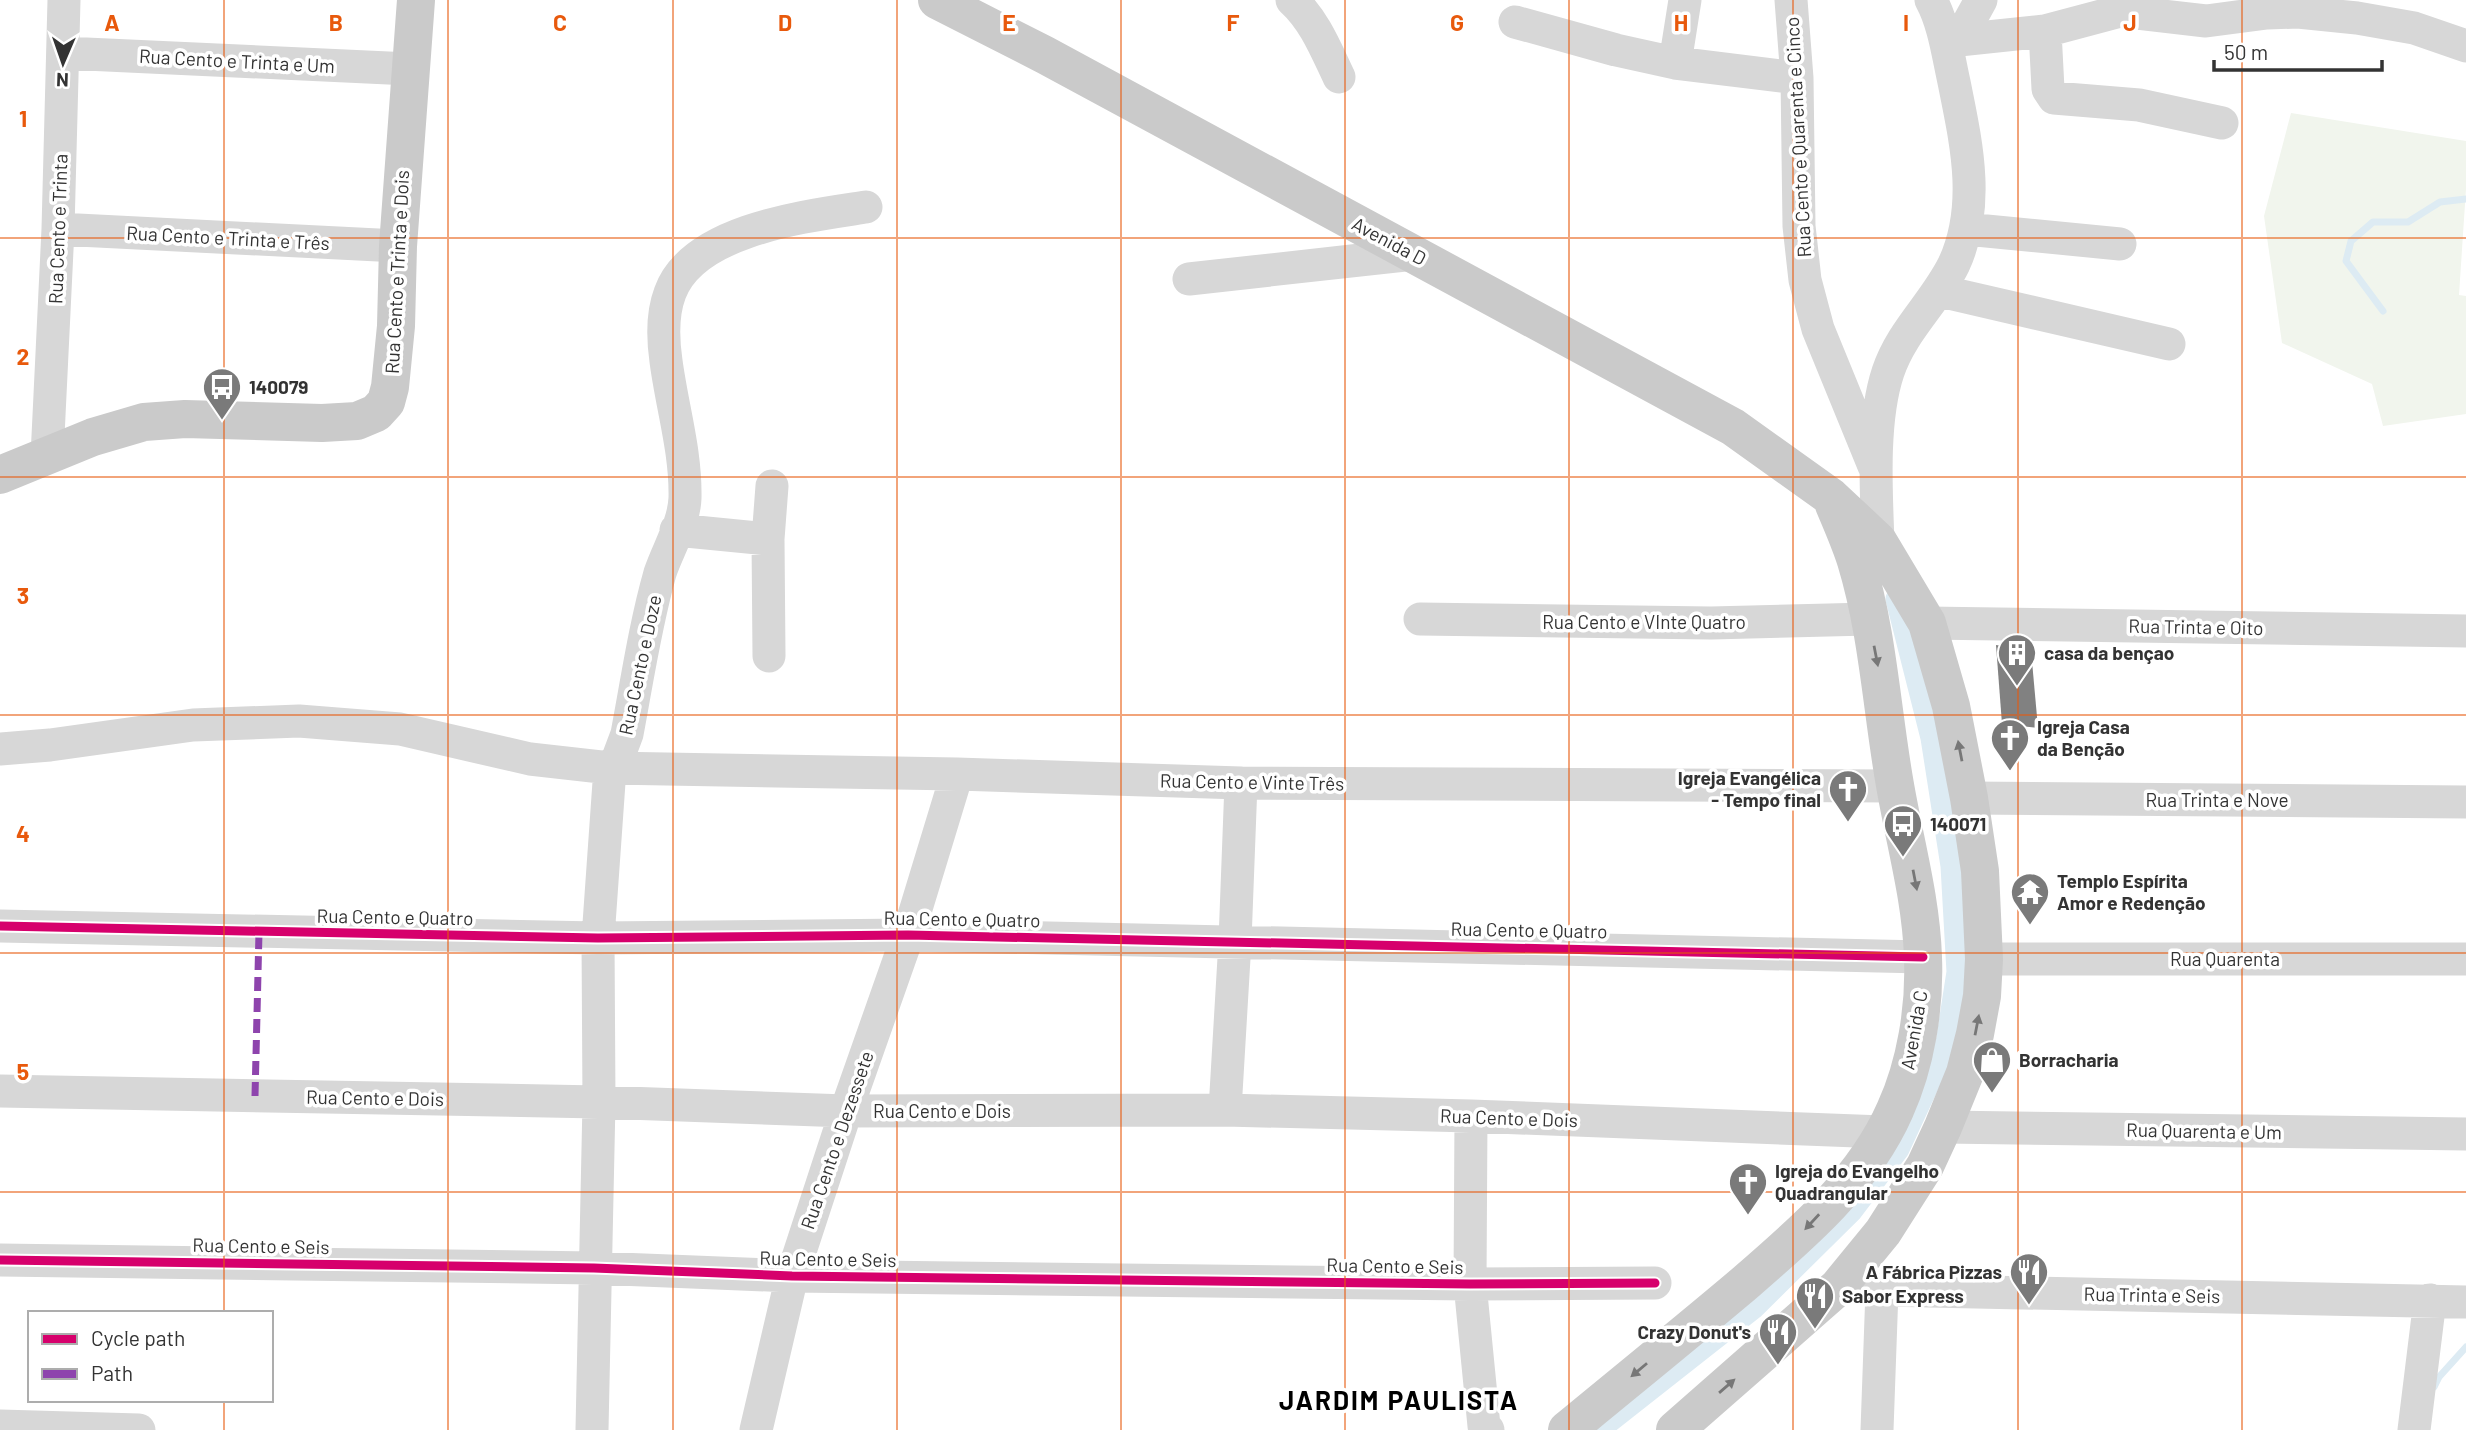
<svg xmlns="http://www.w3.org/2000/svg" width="2466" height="1430" font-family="Barlow,sans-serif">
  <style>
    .green { fill: #f1f5ed }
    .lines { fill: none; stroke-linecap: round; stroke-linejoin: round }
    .stream { stroke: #ddebf3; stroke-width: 7 }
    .canal { stroke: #ddebf3; stroke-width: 23 }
    .building { fill: #818181 }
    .minor { stroke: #d7d7d7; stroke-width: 33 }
    .major { stroke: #cacaca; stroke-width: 38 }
    .quiet { stroke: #8e44ad; stroke-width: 7; stroke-dasharray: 14 7; stroke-linecap: butt }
    .cycleway-casing { stroke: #fff; stroke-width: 13 }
    .cycleway { stroke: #d6006c; stroke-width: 9 }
    .oneway { fill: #777 }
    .grid { fill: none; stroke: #e8590c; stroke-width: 2; stroke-opacity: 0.55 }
    .labels { text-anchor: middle; stroke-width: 7; stroke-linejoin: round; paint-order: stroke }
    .street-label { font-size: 19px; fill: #333; stroke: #fff }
    .poi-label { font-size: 19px; font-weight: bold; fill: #333; stroke: #fff; text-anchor: start }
    .district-label { font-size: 26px; font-weight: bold; letter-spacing: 2px; fill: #000; stroke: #fff }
    .grid-label { font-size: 23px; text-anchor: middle; font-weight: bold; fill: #e8590c; stroke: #fff; stroke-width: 7; stroke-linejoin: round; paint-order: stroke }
  </style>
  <rect width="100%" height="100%" fill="#fff"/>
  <path class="green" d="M2291,113L2466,141V189L2459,295L2466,296V414L2383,426L2372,384L2282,343L2264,216Z"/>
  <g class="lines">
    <path class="stream" d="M2383,311L2346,261L2351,241L2373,222H2408L2440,202L2466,199
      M2434,1387L2439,1377L2466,1347"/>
    <path class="canal" d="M1598,1430L1753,1308L1851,1211L1898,1149L1947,1043L1958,972L1952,866L1932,738L1897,599"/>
  </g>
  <path class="building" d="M1996,645L2031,650L2038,728L2002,724Z"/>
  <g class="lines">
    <path class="minor" d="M1292,0C1315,21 1326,50 1339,77
      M1791,0L1797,78L1799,226L1805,280L1818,329L1874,466
      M1515,22L1616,50L1675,63L1797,78
      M2045,31L2048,89L2054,98L2139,105L2222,123
      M1959,40L2045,31L2120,11L2206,21L2267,13L2298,12L2357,18L2414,28L2466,46
      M1946,43L1959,40L1981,0
      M64,53L410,69
      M1675,63L1685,0
      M58,229L398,246
      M1966,229L2120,244
      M1189,279L1414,254
      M1940,291L2169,344
      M47,457L58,229L64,0
      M676,530L768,539
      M1878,541C1876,490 1872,420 1888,372C1902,330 1935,303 1954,264C1981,205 1966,142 1954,82C1948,55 1944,24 1931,0
      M1420,619L1711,623L1869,619
      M1927,623L2466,631
      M769,656L768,539L772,486
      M0,749L50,745L193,725L299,721L400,729L530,759L610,768L957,774L1241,783L1895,786
      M1969,798L2466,802
      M0,926L598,938L908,935L1923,957
      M1984,959H2466
      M0,1091L599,1102L846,1111L1225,1110L1471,1116L1883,1132
      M1225,1110L1235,941L1241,783
      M1471,1116L1470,1284L1484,1426L1488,1430
      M1943,1127L2466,1134
      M0,1260L594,1268L792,1276L1470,1284L1655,1283
      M1838,1287L1882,1290L2466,1302
      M0,1426L139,1430
      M592,1430L599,1102L598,938L610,768L618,758L627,734C637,681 645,626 660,573C668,549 684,524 685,498C686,451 672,407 666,361C663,340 662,314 670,293C693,229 808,216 866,207
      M756,1430L792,1276L846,1111L908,935L957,774
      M1877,1430L1882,1290
      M2414,1430L2430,1300"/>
    <path class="major" d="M937,0L1045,55L1733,427L1831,497L1878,541L1927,623L1951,706L1969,798L1980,871L1984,959L1982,996L1975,1034L1965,1073L1943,1127L1925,1166L1883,1232L1838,1287L1675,1430
      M0,475L93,437L144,422L185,419L322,423L357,421L376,413L386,402L390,387L396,326L398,246L416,0
      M1567,1430C1624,1383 1682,1336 1739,1288C1798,1237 1863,1183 1895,1110C1916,1064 1925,1007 1923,957C1921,898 1905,843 1895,785C1882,712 1878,633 1856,561C1850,542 1842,524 1834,505"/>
    <path class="quiet" d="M255,1096L259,932"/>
    <g class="cycleway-casing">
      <path id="cycleway" d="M0,926L598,938L908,935L1923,957
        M0,1260L594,1268L792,1276L1470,1284L1655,1283"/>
    </g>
    <use href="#cycleway" class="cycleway"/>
  </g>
  <defs><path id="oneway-solid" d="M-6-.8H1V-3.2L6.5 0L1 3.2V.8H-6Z" transform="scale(1.75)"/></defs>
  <g class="oneway">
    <use href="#oneway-solid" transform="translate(1876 656) rotate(79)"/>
    <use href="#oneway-solid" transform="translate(1960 751) rotate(-101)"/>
    <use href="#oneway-solid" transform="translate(1915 880) rotate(79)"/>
    <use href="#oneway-solid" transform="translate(1977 1025) rotate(-79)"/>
    <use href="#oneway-solid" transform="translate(1812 1222) rotate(133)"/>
    <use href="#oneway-solid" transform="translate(1639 1370) rotate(140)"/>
    <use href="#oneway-solid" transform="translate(1727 1386) rotate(-41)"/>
  </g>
  <path class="grid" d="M224,0V1313M448,0V1430M673,0V1430M897,0V1430M1121,0V1430M1345,0V1430M1569,0V1430M1793,0V1430M2018,0V1430M2242,0V1430M0,238H2466M0,477H2466M0,715H2466M0,953H2466M0,1192H2466M224,1400V1430"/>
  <defs>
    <g id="bus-pin" transform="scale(2.0125)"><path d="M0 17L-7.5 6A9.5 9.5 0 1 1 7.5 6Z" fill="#7a7a7a" stroke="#fff"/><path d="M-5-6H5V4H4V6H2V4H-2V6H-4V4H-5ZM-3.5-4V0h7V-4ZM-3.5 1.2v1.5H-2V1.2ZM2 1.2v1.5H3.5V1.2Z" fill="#fff"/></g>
    <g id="building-pin" transform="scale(2.0125)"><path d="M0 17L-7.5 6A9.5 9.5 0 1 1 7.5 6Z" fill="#7a7a7a" stroke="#fff"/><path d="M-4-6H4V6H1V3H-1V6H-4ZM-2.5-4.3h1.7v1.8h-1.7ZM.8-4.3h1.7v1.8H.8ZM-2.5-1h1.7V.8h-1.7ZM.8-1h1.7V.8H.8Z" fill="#fff"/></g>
    <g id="church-pin" transform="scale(2.0125)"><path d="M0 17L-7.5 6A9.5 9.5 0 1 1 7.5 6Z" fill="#7a7a7a" stroke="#fff"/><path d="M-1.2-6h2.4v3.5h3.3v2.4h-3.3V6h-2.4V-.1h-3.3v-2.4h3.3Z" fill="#fff"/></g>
    <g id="temple-pin" transform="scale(2.0125)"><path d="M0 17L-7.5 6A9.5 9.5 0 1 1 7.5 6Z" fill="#7a7a7a" stroke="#fff"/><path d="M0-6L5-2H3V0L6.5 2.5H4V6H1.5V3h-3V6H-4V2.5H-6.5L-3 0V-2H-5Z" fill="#fff"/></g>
    <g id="shop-pin" transform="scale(2.0125)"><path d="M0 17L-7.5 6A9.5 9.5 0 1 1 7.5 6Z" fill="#7a7a7a" stroke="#fff"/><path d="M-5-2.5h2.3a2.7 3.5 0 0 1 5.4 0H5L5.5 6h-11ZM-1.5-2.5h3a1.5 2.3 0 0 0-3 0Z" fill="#fff"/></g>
    <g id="restaurant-pin" transform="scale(2.0125)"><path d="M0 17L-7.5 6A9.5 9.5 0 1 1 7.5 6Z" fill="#7a7a7a" stroke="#fff"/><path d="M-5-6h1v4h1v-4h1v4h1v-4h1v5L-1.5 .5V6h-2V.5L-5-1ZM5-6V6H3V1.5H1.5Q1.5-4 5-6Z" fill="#fff"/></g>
  </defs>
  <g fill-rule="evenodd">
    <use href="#bus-pin" x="222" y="387"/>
    <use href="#building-pin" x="2017" y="653"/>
    <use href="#church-pin" x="2010" y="738"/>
    <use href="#church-pin" x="1848" y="789"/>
    <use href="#bus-pin" x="1903" y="824"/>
    <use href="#temple-pin" x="2030" y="892"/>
    <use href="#shop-pin" x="1992" y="1060"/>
    <use href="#church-pin" x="1748" y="1182"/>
    <use href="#restaurant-pin" x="2029" y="1272"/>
    <use href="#restaurant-pin" x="1815" y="1296"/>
    <use href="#restaurant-pin" x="1778" y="1332"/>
  </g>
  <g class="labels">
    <g class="street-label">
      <text transform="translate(237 61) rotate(3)" y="7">Rua Cento e Trinta e Um</text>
      <text transform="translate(1798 137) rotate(-93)" y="7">Rua Cento e Quarenta e Cinco</text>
      <text transform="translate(58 229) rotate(-88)" y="7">Rua Cento e Trinta</text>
      <text transform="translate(228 238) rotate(3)" y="7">Rua Cento e Trinta e Três</text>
      <text transform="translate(1389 241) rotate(28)" y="7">Avenida D</text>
      <text transform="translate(397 272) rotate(-87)" y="7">Rua Cento e Trinta e Dois</text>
      <text x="1644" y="629">Rua Cento e VInte Quatro</text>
      <text transform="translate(2196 627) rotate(1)" y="7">Rua Trinta e Oito</text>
      <text transform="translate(640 665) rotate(-78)" y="7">Rua Cento e Doze</text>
      <text transform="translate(1252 782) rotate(1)" y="7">Rua Cento e Vinte Três</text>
      <text x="2217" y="807">Rua Trinta e Nove</text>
      <text transform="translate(395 917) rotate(1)" y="7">Rua Cento e Quatro</text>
      <text transform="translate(962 919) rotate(1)" y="7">Rua Cento e Quatro</text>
      <text transform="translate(1529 930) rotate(1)" y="7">Rua Cento e Quatro</text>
      <text x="2225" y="966">Rua Quarenta</text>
      <text transform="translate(1914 1030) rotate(-80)" y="7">Avenida C</text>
      <text transform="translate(375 1098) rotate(1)" y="7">Rua Cento e Dois</text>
      <text x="942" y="1118">Rua Cento e Dois</text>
      <text transform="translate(1509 1118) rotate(2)" y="7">Rua Cento e Dois</text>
      <text transform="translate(2204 1131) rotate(1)" y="7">Rua Quarenta e Um</text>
      <text transform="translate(837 1140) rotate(-71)" y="7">Rua Cento e Dezessete</text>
      <text transform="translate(261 1246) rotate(1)" y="7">Rua Cento e Seis</text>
      <text transform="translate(828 1259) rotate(1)" y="7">Rua Cento e Seis</text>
      <text transform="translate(1395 1266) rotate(1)" y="7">Rua Cento e Seis</text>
      <text transform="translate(2152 1295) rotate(1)" y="7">Rua Trinta e Seis</text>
    </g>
    <g class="poi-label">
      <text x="249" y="394">140079</text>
      <text x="2044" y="660">casa da bençao</text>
      <text x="2037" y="734">Igreja Casa<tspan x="2037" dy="22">da Benção</tspan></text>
      <text x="1821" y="785" text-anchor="end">Igreja Evangélica<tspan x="1821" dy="22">- Tempo final</tspan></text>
      <text x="1930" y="831">140071</text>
      <text x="2057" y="888">Templo Espírita<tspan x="2057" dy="22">Amor e Redenção</tspan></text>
      <text x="2019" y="1067">Borracharia</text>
      <text x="1775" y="1178">Igreja do Evangelho<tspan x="1775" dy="22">Quadrangular</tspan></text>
      <text x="2002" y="1279" text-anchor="end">A Fábrica Pizzas</text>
      <text x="1842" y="1303">Sabor Express</text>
      <text x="1751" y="1339" text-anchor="end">Crazy Donut's</text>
    </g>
    <g class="district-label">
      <text x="1399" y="1410">JARDIM PAULISTA</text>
    </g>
  </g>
  <g class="grid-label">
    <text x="112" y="31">A</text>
    <text x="336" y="31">B</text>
    <text x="560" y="31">C</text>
    <text x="785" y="31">D</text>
    <text x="1009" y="31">E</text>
    <text x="1233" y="31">F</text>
    <text x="1457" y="31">G</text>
    <text x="1681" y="31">H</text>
    <text x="1906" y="31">I</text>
    <text x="2130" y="31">J</text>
    <text x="23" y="127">1</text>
    <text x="23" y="365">2</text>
    <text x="23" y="604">3</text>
    <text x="23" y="842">4</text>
    <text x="23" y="1080">5</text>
  </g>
  <rect x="28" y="1311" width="245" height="91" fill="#ffffff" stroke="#adadad" stroke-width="2"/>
  <rect x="42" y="1334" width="35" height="10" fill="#d6006c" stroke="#adadad" stroke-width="2"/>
  <text x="91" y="1346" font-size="21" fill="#333333">Cycle path</text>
  <rect x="42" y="1369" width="35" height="10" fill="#8e44ad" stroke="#adadad" stroke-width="2"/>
  <text x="91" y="1381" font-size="21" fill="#333333">Path</text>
  <g transform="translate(63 63) rotate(182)" stroke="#ffffff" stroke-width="5" paint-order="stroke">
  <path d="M0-5L12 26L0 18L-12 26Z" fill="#333333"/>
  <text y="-10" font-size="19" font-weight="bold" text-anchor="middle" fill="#333333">N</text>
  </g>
  <path d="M2214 60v10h168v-10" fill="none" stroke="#333333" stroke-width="3.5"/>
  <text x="2224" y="60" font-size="21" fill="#333333" stroke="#ffffff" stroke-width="5" paint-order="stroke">50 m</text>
</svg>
